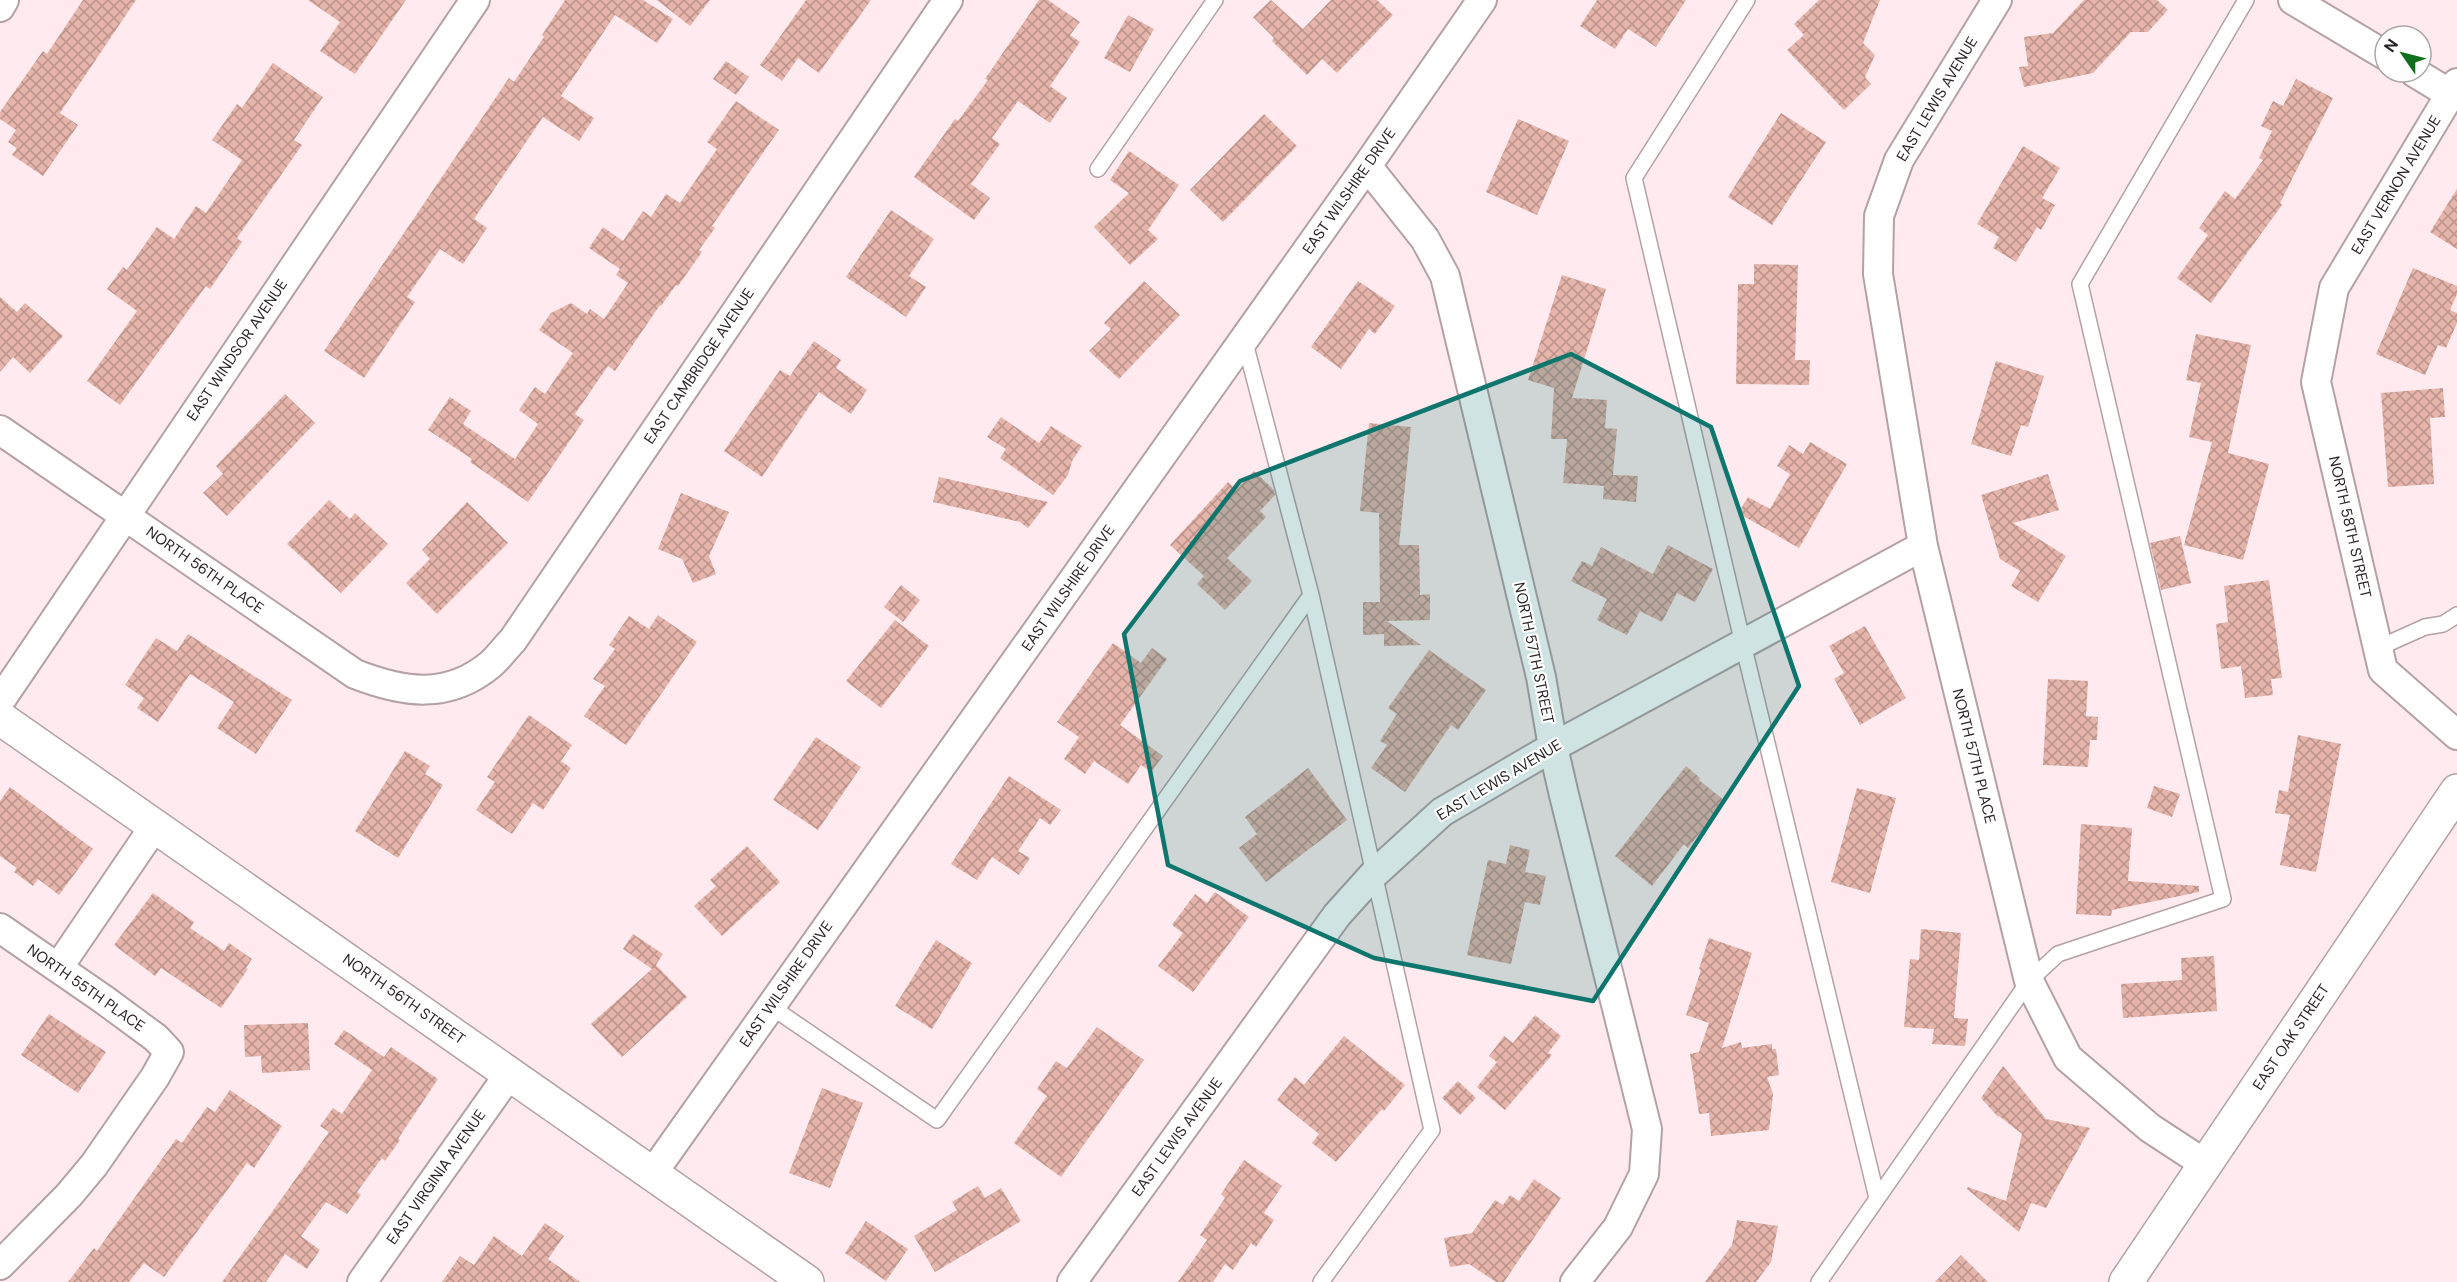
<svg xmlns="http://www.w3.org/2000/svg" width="2457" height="1282" font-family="'DM Sans',sans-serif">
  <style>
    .building { fill: url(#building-cross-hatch) }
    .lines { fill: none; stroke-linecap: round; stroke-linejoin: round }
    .lane-casing { stroke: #b3a1a5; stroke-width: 18 }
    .street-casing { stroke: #b3a1a5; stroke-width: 32 }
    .secondary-casing { stroke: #b3a1a5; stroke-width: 36 }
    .lane { stroke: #fff; stroke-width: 15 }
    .street { stroke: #fff; stroke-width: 28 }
    .secondary { stroke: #fff; stroke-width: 33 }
    .marked { fill: #0f766e; fill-opacity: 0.2; stroke: #0f766e; stroke-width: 4.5; stroke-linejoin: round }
    .labels { text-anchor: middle; stroke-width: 4.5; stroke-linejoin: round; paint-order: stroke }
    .street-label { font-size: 15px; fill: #2b2426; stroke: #fff }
  </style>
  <defs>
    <pattern id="building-cross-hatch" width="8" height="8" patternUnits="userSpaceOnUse" patternTransform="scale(1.5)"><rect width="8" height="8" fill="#e5b4aa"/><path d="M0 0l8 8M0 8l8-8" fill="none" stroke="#ba928a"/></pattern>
  </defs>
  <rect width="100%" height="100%" fill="#ffebef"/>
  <path class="building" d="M83,0H136L60,113L78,125L43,176L12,155L17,148L8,142L16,130L0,119V112L43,51L47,54Z
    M308,0H406L355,74L320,51L340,22Z
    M565,0H643L673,19L657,43L615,15L561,96L594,118L579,141L543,117L474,219L487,228L463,264L440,249L407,297L415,302L364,378L324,351L509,78L514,82L544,37L542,35Z
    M657,0H710L690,26Z
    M806,0H871L819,73L798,58L782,81L760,65Z
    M1039,0H1048L1080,22L1070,35L1080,42L1050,86L1067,98L1050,123L1018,101L992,138L1000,144L971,184L990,198L974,220L914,177L955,119L958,121L988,80L985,79Z
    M1271,0L1303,29L1331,0H1377L1393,15L1337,73L1322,59L1307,75L1272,41L1274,38L1253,17Z
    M1597,0H1686L1656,47L1628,29L1615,49L1580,26Z
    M1819,0H1880L1863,43L1875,55L1865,77L1871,84L1844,110L1787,50L1804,35L1794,24Z
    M2084,0H2157L2168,10L2148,32H2131L2093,73L2024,87L2019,67L2028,66L2024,37L2053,33Z
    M1128,15L1154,29L1130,72L1104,58Z
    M726,61L749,77L736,95L713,79Z
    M273,63L323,97L294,140L302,145L237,238L242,242L210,289L206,286L120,405L87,381L137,311L107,289L123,267L127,270L157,227L174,239L196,206L206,213L242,160L212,140L237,104L242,108Z
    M2296,79L2333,98L2280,203L2282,205L2211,303L2177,278L2208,235L2199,228L2225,191L2235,199L2263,160L2259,158L2272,131L2261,126L2273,101L2283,106Z
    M736,101L779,130L712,226L715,228L699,250L702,252L678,286L676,285L661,306L660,305L615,371L608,366L575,414L584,420L528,502L470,462L472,459L428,430L450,397L471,411L463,424L515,459L538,424L519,410L535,387L545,394L573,353L539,330L551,313L571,303L587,314L590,309L604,319L628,283L616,275L620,269L589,248L603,227L623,241L643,211L651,217L666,194L680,203L717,149L707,142Z
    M1781,113L1826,142L1772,225L1728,197Z
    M1264,114L1297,146L1223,222L1190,190Z
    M1518,119L1569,141L1537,215L1486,192Z
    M2023,146L2060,168L2042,198L2055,205L2041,230L2037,227L2016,262L1993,248L1999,237L1977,224Z
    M1129,151L1179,185L1148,230L1158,239L1130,265L1094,227L1129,193L1110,180Z
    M2457,189V249L2430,232Z
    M891,210L934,239L909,276L926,287L906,317L846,277Z
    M1754,264L1798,265L1795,360H1810L1809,385L1736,384L1738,284H1754Z
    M2413,268L2457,286V294L2450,310L2457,313V323L2446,348L2438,345L2425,375L2376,354Z
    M1562,275L1606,289L1572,398L1607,400L1605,428L1617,429L1613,475L1638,476L1636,502L1603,499L1604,486L1563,483L1567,439H1551L1554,388L1528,380Z
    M1144,281L1180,315L1119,379L1089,351L1111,329L1104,323Z
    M1358,281L1395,306L1375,334L1369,329L1341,369L1311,347Z
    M0,297L17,312L25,303L63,336L30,373L13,357L0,372Z
    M2196,334L2251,345L2228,453L2269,464L2243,560L2184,545L2212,442L2189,437L2201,383L2186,380Z
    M814,341L841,360L836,368L867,390L851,414L819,392L762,477L724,451L780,370L790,376Z
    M1996,361L2044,376L2028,427L2021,425L2011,456L1971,444Z
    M2443,388L2445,417L2430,418L2434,484L2388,487L2381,393Z
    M285,394L315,423L227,516L203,493L223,474L216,466Z
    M1001,417L1039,443L1051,426L1082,446L1072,461L1068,475L1053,495L1000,458L1006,449L987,437Z
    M1369,423L1411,427L1399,545H1419L1420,595L1430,594V620L1387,621L1421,645L1384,646V634L1363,635V602H1380L1379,513L1360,511Z
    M1810,442L1847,464L1799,548L1738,513L1748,497L1770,509L1790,474L1777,466L1789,445L1803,454Z
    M1254,471L1273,489L1275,495L1260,511L1266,517L1227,558L1252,581L1225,610L1197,584L1204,576L1170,545L1228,482L1236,490Z
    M2048,474L2059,510L2013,523L2066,556L2038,602L2011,586L2020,571L2000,559L1981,495Z
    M939,477L1048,502L1028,528L1020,522L933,502Z
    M681,493L729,512L709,556L716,574L693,583L682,559L658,549Z
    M329,500L350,519L355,513L388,544L341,593L287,544Z
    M467,502L508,543L437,614L406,583L430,559L422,550Z
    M2180,536L2191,583L2161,590L2150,543Z
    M1668,545L1713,569L1695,602L1677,593L1662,622L1640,611L1627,635L1597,620L1607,599L1571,581L1582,561L1592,566L1601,547L1653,574Z
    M2269,580L2282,678L2271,679L2273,695L2245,698L2241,666L2221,669L2216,624L2228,622L2224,586Z
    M901,585L920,600L903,622L884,607Z
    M658,615L697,642L626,745L584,716L605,686L593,679L615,649L609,645L629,616L649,629Z
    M895,620L929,646L881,708L846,681Z
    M1865,626L1906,698L1860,725L1834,679L1844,673L1829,646Z
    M188,634L292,700L256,754L217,728L234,702L190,674L158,722L137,708L144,698L125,685L156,638L177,651Z
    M1113,643L1141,663L1152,648L1167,659L1120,725L1163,756L1151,772L1141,765L1128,784L1094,761L1085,774L1064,759L1079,737L1057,722Z
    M1429,650L1486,690L1458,730L1451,725L1405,792L1371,768L1387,745L1380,741L1397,714L1388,708Z
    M2048,679L2088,681L2086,716L2098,717L2097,740H2090L2088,767L2043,765Z
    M529,715L572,745L561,761L571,768L543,810L533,803L512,834L476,810L495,782L487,777Z
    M2298,735L2341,744L2316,872L2280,865L2290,815L2275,813L2279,790L2288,792Z
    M816,737L861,767L818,830L773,800Z
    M405,751L430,766L425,774L443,785L398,858L355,831Z
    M1686,766L1700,778L1699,780L1725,801L1688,848L1684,844L1652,886L1615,856Z
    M1308,768L1347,820L1266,882L1239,848L1257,834L1245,817Z
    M1009,776L1061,810L1050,825L1040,818L1018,851L1030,858L1019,875L992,857L977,880L951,864Z
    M2154,786L2180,794L2172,817L2147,808Z
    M10,787L93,849L59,895L38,879L33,886L14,872L17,868L0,856V801Z
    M1857,788L1896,798L1870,893L1831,882Z
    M2081,824L2132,828L2128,881L2199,886V892L2112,910L2111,916L2076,914Z
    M1510,845L1530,850L1525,872L1546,876L1540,905L1525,902L1511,964L1467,955L1488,860L1506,864Z
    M747,846L780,882L722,936L694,906L716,886L710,880Z
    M1215,892L1249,917L1193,992L1158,966L1183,933L1172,925L1195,894L1207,903Z
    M153,893L194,922L190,928L224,951L229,943L252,959L246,968L248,969L221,1008L161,968L155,976L114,945Z
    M1921,929L1961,933L1954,1018L1968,1019L1965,1046L1932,1044L1934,1029L1904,1027L1910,959L1919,960Z
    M633,934L663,954L656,965L687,997L622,1057L591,1024L652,969L623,949Z
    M1709,938L1752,953L1722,1048L1741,1042L1742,1048L1772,1044V1049H1776L1779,1075L1767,1077L1773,1094L1769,1130L1711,1136L1709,1113L1699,1114L1690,1054L1699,1052L1709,1023L1686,1015L1701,970L1699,969Z
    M936,940L972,963L932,1029L895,1006Z
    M2214,956L2217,1011L2123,1018L2121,984L2182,980L2181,958Z
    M49,1014L106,1052L78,1093L21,1055Z
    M1535,1015L1561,1036L1548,1053L1552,1055L1505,1110L1477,1087L1497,1062L1489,1056L1504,1036L1513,1043Z
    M308,1023L310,1070L262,1073L261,1056L245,1057L244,1025Z
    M1097,1027L1144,1060L1061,1177L1014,1143L1047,1096L1037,1089L1056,1061L1067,1068Z
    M344,1030L384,1057L391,1047L438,1079L398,1139L400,1140L385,1161L382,1158L357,1192L361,1195L347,1214L326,1202L301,1236L320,1250L307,1269L285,1254L266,1282H222L329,1132L320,1126L333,1108L342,1114L372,1070L334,1044Z
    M1344,1036L1405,1085L1384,1111L1382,1109L1336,1162L1312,1143L1319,1134L1277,1100L1295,1077L1304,1085Z
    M2003,1066L2046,1119L2090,1128L2046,1208L2031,1203L2019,1232L1967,1189L1968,1187L2006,1201L2022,1134L1999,1116L1998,1117L1981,1098Z
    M1458,1081L1476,1098L1460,1115L1442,1098Z
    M822,1088L863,1103L830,1188L789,1173Z
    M230,1090L282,1126L254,1168L247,1163L164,1277L144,1263L129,1282H68L94,1248L97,1251L176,1139L182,1143L207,1107L215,1112Z
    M1244,1160L1282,1186L1264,1213L1274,1220L1256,1247L1251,1243L1233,1270L1225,1264L1213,1282H1178L1207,1240L1200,1235L1225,1198L1221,1194Z
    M1534,1179L1561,1198L1504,1282H1496L1469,1264L1450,1267L1444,1238L1472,1233L1495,1200L1503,1205L1510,1195L1519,1201Z
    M978,1186L985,1198L1001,1188L1021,1221L935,1272L914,1236L957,1210L952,1202Z
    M1737,1220L1778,1226L1771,1262L1756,1282H1705L1732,1245Z
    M866,1221L908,1249L886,1281L845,1253Z
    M545,1223L564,1236L548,1259L580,1282H442L460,1256L474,1265L494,1236L522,1256Z
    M1961,1255L1988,1282H1935Z"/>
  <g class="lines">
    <g class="lane-casing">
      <path id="lane" d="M1747,0L1634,178L1743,644L1877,1198
        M1098,169L1215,0
        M1244,339L1311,595L1432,1130L1321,1282
        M2378,648L2425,627L2443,624L2457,615
        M770,1006L937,1120L1311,595
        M1819,1282L2029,981L2058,954L2223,899L2080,284L2246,0"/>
    </g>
    <g class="street-casing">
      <path id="street" d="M1997,0L1899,160L1879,216L1878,274L1923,546L2029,981L2068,1058L2150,1128L2205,1164
        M2293,0L2385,55
        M0,7L4,0
        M2414,72L2450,94
        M2457,83L2334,288L2316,382L2383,670L2457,735
        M1367,166L1425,239L1445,276L1541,677L1553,747L1564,795L1647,1129L1644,1174L1618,1227L1575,1282
        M0,430L355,674C404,693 448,700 491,664C499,657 506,647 513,640L948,0
        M0,701L475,0
        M0,928L103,999L156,1038L169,1052L155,1077L94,1165L69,1195L0,1265
        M58,968L154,827
        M652,1174L1367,166L1482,0
        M362,1282L510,1073
        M1072,1282L1337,915L1373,875L1442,812L1553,747L1923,546"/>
    </g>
    <g class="secondary-casing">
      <path id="secondary" d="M0,718L807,1282
        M2126,1282L2457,791"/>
    </g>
    <use href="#lane" class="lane"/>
    <use href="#street" class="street"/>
    <use href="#secondary" class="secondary"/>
  </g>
  <path class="marked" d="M1571,354L1711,427L1799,686L1593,1001L1374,958L1168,865L1124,634L1240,481Z"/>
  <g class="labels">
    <g class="street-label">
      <text transform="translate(1937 99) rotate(-59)" y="5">EAST LEWIS AVENUE</text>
      <text transform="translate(2396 185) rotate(-59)" y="5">EAST VERNON AVENUE</text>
      <text transform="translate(1349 191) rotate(-55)" y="5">EAST WILSHIRE DRIVE</text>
      <text transform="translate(237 350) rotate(-56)" y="5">EAST WINDSOR AVENUE</text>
      <text transform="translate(699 366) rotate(-56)" y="5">EAST CAMBRIDGE AVENUE</text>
      <text transform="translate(2350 527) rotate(77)" y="5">NORTH 58TH STREET</text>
      <text transform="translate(205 570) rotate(35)" y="5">NORTH 56TH PLACE</text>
      <text transform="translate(1068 588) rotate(-55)" y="5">EAST WILSHIRE DRIVE</text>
      <text transform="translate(1534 653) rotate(78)" y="5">NORTH 57TH STREET</text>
      <text transform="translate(1974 756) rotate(76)" y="5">NORTH 57TH PLACE</text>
      <text transform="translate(1499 780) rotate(-31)" y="5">EAST LEWIS AVENUE</text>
      <text transform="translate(786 984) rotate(-55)" y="5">EAST WILSHIRE DRIVE</text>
      <text transform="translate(86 988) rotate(35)" y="5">NORTH 55TH PLACE</text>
      <text transform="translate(404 999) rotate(35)" y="5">NORTH 56TH STREET</text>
      <text transform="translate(2291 1037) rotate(-56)" y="5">EAST OAK STREET</text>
      <text transform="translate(1177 1137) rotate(-54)" y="5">EAST LEWIS AVENUE</text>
      <text transform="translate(436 1177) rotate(-55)" y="5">EAST VIRGINIA AVENUE</text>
    </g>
  </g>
  <g transform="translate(2403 54) rotate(305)"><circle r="28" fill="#ffffff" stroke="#aaa7a8" stroke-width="1.5"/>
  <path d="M0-4.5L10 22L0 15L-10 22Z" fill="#11701e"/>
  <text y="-9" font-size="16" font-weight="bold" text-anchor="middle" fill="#2b2426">N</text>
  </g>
</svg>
